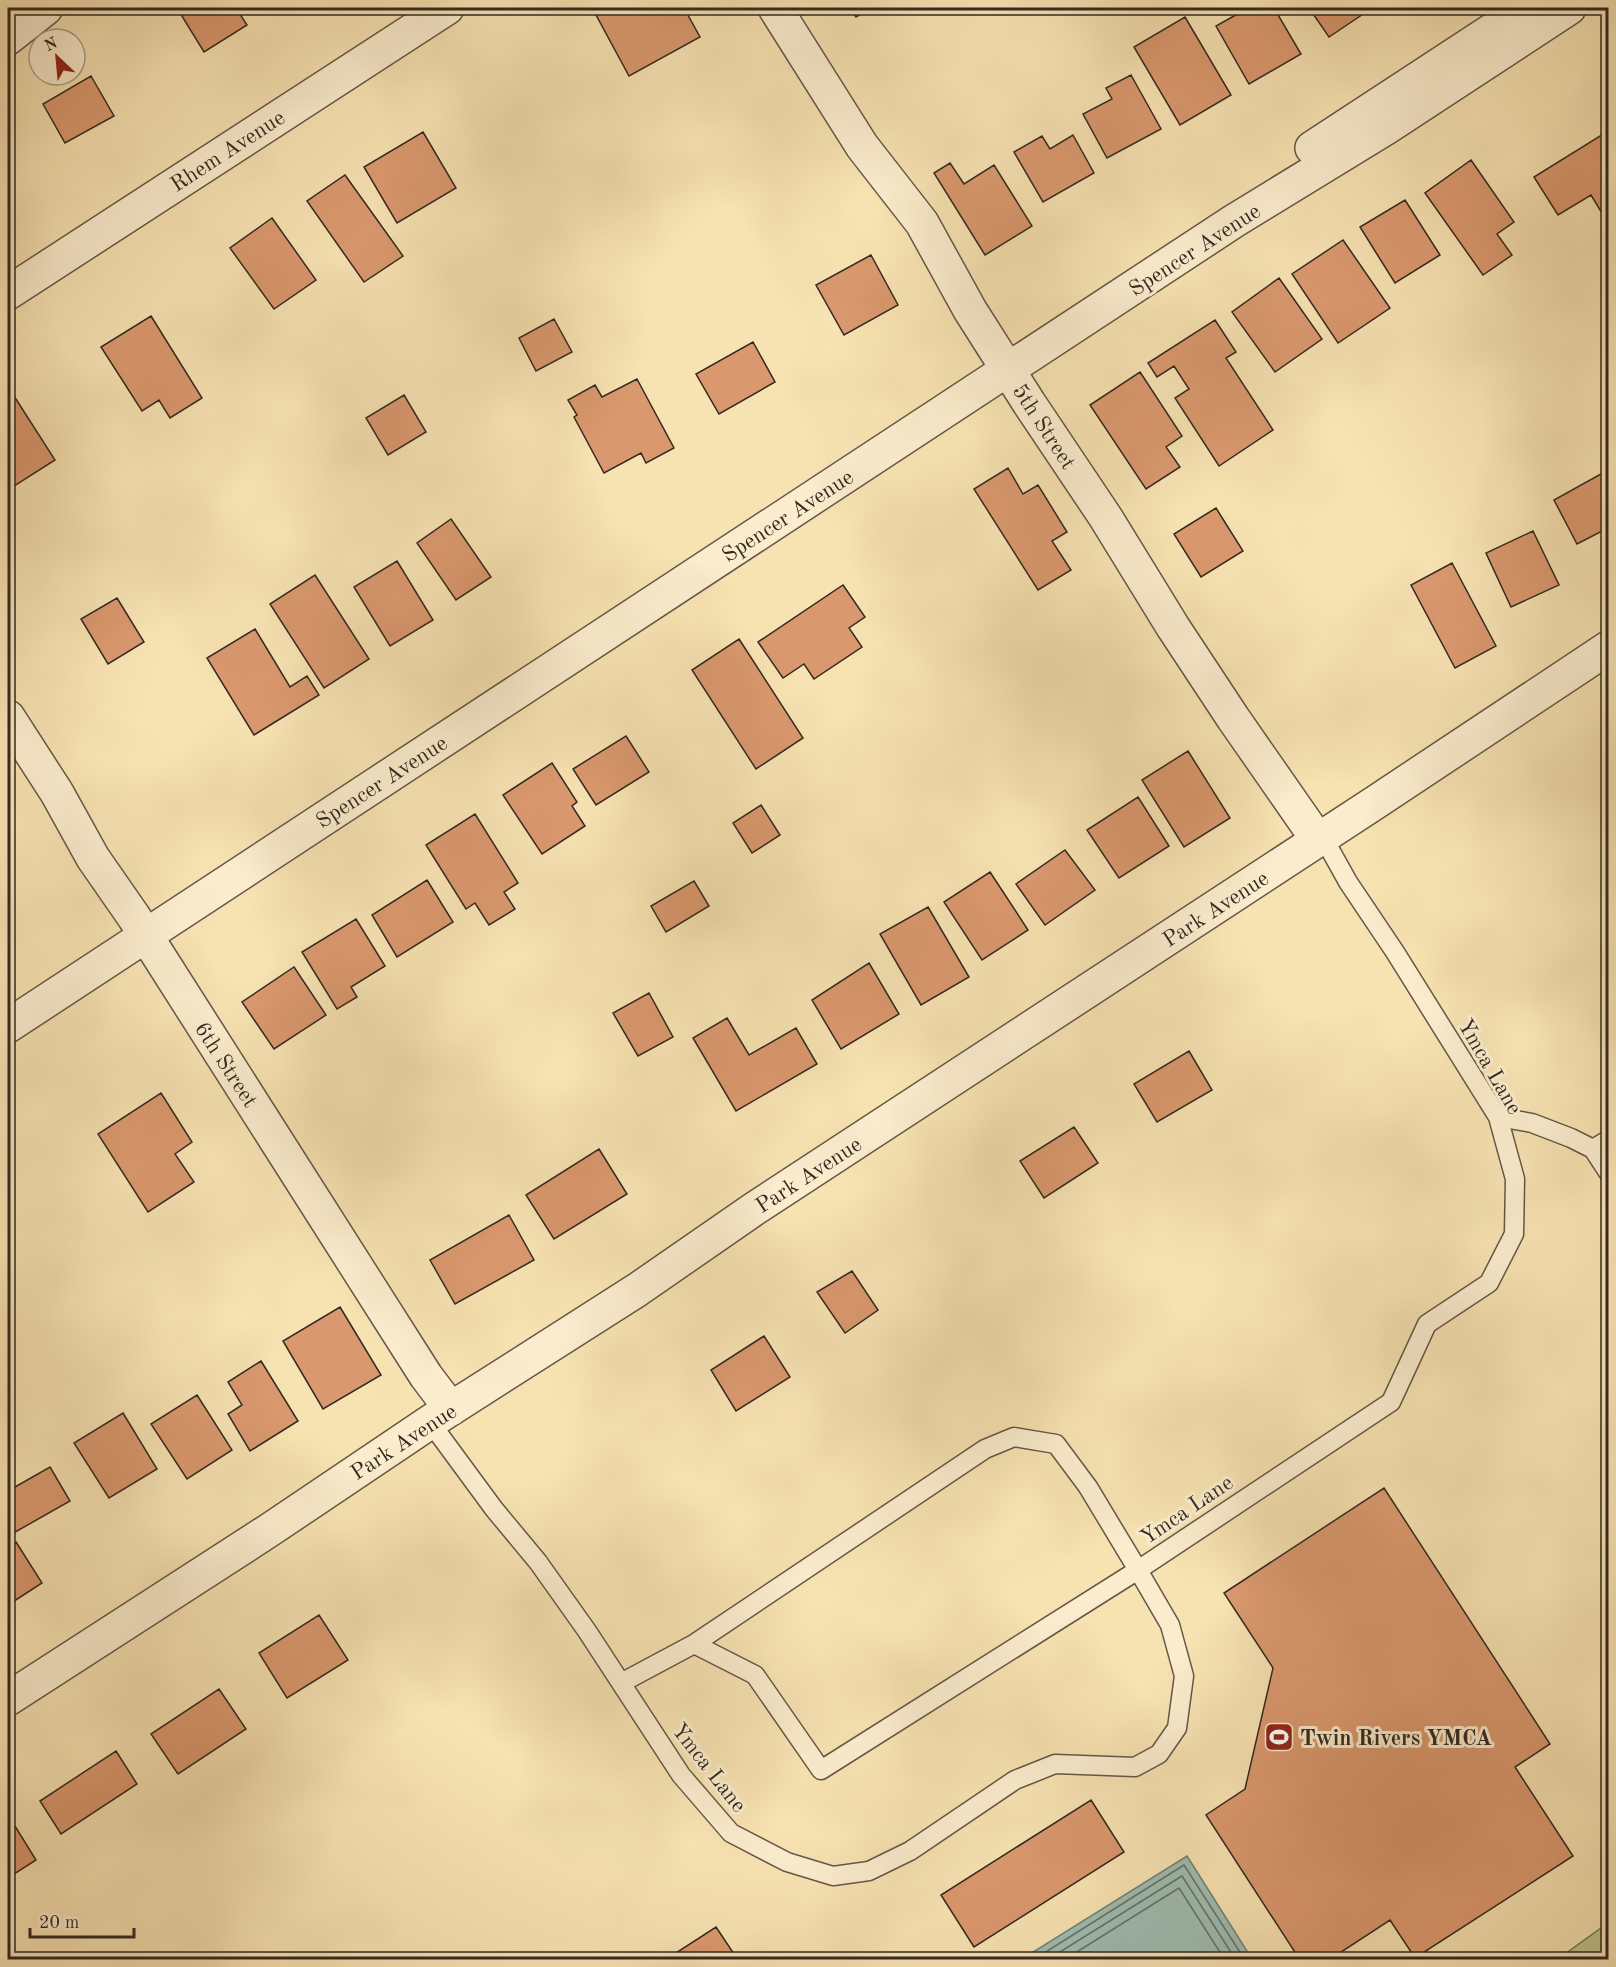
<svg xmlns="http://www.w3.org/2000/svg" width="1616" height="1967" font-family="'Old Standard TT',serif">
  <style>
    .green { fill: #bdc38c; stroke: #787656; stroke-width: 1.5 }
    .water { fill: #9ebdb2; stroke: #738278; stroke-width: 1.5 }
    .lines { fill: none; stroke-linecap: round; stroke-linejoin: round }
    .shore { stroke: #68736a; stroke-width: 1.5 }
    .building { fill: #da986e; stroke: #332921; stroke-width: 1.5 }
    .service-casing { stroke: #645745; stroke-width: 21 }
    .minor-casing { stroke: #645745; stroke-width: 36 }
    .tertiary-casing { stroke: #645745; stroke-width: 36 }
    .service { stroke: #faeccd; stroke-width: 18 }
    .minor { stroke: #faeccd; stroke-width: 33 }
    .tertiary { stroke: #faeccd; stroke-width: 33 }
    .labels { text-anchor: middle; stroke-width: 6; stroke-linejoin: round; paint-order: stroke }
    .street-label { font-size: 22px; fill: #332921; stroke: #faeccd }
    .poi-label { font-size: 22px; font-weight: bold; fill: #332921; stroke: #faeccd; text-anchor: start }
  </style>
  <rect width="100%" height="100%" fill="#f7e2b2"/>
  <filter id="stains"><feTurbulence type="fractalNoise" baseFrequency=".00333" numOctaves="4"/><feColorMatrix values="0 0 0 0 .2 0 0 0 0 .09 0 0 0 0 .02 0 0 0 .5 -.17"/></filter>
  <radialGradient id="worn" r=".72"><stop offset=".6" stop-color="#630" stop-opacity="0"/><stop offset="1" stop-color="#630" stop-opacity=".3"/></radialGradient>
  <path class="green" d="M1608,1923V1959H1558Z"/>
  <path class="water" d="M1187,1856L1252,1959H1022Z"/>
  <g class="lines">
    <path class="shore" d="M1033,1960L1184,1865L1245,1960
      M1047,1960L1182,1876L1236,1960
      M1064,1960L1179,1888L1225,1960"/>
  </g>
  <path class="building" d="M177,8H236L247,25L204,52Z
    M606,8H684L700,37L629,76L595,13Z
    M850,8H871L856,17Z
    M1248,8H1274L1301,54L1249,84L1216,26Z
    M1309,8H1372L1329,37Z
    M1185,17L1231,95L1180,125L1134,47Z
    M1131,75L1161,129L1107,158L1083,114L1112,99L1106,88Z
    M91,76L114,116L65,143L43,104Z
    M1608,131V223L1591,195L1558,215L1534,177Z
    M423,132L456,188L397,223L364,167Z
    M1073,135L1094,173L1043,202L1014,152L1042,136L1050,149Z
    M1471,160L1514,222L1497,234L1512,255L1483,275L1425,193Z
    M950,163L964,184L994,165L1032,226L985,255L934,173Z
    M345,175L403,256L364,282L307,201Z
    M1405,200L1440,255L1395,283L1360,227Z
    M272,218L316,280L274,309L230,248Z
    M1343,240L1390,308L1338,343L1292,274Z
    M871,255L898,305L844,335L816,285Z
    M1279,278L1322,339L1275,372L1232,312Z
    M151,316L202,398L170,418L159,400L142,411L101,347Z
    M554,319L572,352L536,371L519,338Z
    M1215,320L1236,352L1226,358L1273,430L1219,466L1175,398L1189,389L1174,366L1157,377L1148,363Z
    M753,342L775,382L719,414L696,374Z
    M1140,372L1182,436L1166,447L1180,467L1146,489L1090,405Z
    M637,379L674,448L646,463L641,453L604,473L574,417L577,415L568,400L595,385L602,397Z
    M404,395L426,432L388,455L366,418Z
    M14,396L55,460L8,490V400Z
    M1008,468L1023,494L1038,485L1067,532L1052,541L1071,570L1038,590L974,489Z
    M1608,470V528L1577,544L1554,500Z
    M1216,508L1243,551L1201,577L1174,534Z
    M451,519L491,577L456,600L417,543Z
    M1533,531L1559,585L1511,607L1486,553Z
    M397,561L433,620L390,646L354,587Z
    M1452,563L1496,646L1455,668L1411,585Z
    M315,575L369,659L324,688L270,604Z
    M843,585L865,617L849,628L862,647L814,679L804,664L783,678L758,642Z
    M117,598L144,642L108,664L81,619Z
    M255,629L290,687L307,676L319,695L254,735L207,658Z
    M739,639L803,738L756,769L692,670Z
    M626,736L649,772L596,805L573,769Z
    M1188,751L1230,818L1184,847L1142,780Z
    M552,763L577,802L572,806L585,826L542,854L503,795Z
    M1138,797L1169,846L1119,878L1087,830Z
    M761,805L780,835L752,853L733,823Z
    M475,814L518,883L504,892L515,909L489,925L475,903L466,909L426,845Z
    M1065,850L1095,890L1045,925L1016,884Z
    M990,872L1028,930L982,960L944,902Z
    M427,880L453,922L397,957L372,915Z
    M694,881L709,906L666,932L651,906Z
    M928,907L969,977L921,1005L880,934Z
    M356,919L385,966L351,987L357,997L337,1009L302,952Z
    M869,963L899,1014L841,1049L812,1000Z
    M294,967L326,1015L274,1049L242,1002Z
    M649,993L673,1037L638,1056L613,1013Z
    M727,1018L749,1055L796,1028L817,1064L736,1111L693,1038Z
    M1189,1051L1212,1090L1157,1122L1134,1084Z
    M161,1093L192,1142L175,1154L194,1182L148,1212L98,1134Z
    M1074,1127L1098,1163L1044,1198L1020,1161Z
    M599,1149L627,1194L554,1239L526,1195Z
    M509,1215L534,1260L455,1304L430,1260Z
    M852,1271L878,1310L845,1333L817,1292Z
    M340,1307L381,1375L323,1409L283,1341Z
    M764,1336L790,1377L736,1411L711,1370Z
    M261,1361L298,1421L250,1451L228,1414L242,1405L228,1382Z
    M197,1395L232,1450L187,1479L151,1424Z
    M123,1413L157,1469L109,1498L74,1443Z
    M50,1467L70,1501L10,1535L8,1531V1491Z
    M1384,1488L1550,1744L1515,1767L1573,1856L1415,1958L1390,1920L1329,1960H1300L1206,1815L1245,1789L1273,1668L1224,1593Z
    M16,1542L42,1583L8,1605V1548Z
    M319,1615L348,1660L287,1698L259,1653Z
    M219,1689L246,1729L178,1774L151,1734Z
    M116,1751L137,1784L61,1834L40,1801Z
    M1091,1800L1124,1852L974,1947L941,1895Z
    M10,1818L36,1860L8,1878V1819Z
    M716,1927L738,1960H665Z"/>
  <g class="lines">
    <g class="service-casing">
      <path id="service" d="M1498,1117L1532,1123L1571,1138L1593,1149L1608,1140
        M1593,1149L1608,1172
        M430,1422L494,1509L538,1562L587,1631L681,1775L731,1833L787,1862L833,1876L869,1871L910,1851L1015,1780L1055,1764L1135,1767L1159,1754L1177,1728L1184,1676L1170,1625L1138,1570L1391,1402L1427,1324L1489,1283L1514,1234L1515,1179L1498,1117L1395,952L1348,882L1323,837
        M621,1683L694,1644L985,1449L1014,1437L1056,1444L1088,1487L1138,1570L821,1770L755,1675L694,1644"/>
    </g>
    <g class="minor-casing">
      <path id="minor" d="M775,8L862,146L922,223L970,310L1029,403L1106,518L1173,627L1233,718L1313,833L1323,837
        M1312,148L1526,8
        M8,293L447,8
        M8,717L57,793L93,858L134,917L426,1376L451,1409
        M8,1026L1234,221L1386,128L1569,8
        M8,1699L268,1531L430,1422L637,1290L754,1209L1376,802L1608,648"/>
    </g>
    <g class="tertiary-casing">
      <path id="tertiary" d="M8,38L46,8"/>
    </g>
    <use href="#service" class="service"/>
    <use href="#minor" class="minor"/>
    <use href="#tertiary" class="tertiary"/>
  </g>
  <defs>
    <g id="stadium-square" transform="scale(1.5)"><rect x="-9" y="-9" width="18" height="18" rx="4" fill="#8f2418" stroke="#faeccd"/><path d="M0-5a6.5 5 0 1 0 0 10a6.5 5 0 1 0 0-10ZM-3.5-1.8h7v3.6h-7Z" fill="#fff"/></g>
  </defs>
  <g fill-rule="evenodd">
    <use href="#stadium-square" x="1279" y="1737"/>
  </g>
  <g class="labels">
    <g class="street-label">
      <text transform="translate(227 150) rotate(-33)" y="8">Rhem Avenue</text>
      <text transform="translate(1194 249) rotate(-33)" y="8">Spencer Avenue</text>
      <text transform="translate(1045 426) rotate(57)" y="8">5th Street</text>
      <text transform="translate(787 515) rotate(-33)" y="8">Spencer Avenue</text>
      <text transform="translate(381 781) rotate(-33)" y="8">Spencer Avenue</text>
      <text transform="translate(1215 908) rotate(-33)" y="8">Park Avenue</text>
      <text transform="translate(227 1064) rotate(57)" y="8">6th Street</text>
      <text transform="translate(1491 1066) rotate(60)" y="8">Ymca Lane</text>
      <text transform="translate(808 1174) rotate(-33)" y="8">Park Avenue</text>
      <text transform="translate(403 1441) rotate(-33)" y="8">Park Avenue</text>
      <text transform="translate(1186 1509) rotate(-34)" y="8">Ymca Lane</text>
      <text transform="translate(710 1767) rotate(52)" y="8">Ymca Lane</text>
    </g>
    <g class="poi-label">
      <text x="1300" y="1745">Twin Rivers YMCA</text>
    </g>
  </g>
  <rect width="1616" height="1967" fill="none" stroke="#f7e2b2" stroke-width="30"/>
  <rect x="9" y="9" width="1598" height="1949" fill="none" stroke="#332921" stroke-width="3"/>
  <rect x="15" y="15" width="1586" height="1937" fill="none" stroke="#332921" stroke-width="1.5"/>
  <g transform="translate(57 57) rotate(334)"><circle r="28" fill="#faeccd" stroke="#aa9e88" stroke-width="1.5"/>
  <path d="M0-4.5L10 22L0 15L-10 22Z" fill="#8f2418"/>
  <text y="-9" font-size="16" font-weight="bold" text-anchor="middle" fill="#332921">N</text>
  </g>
  <path d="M30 1928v9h104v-9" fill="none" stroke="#332921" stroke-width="3"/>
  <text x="39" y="1928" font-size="18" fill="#332921" stroke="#faeccd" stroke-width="4.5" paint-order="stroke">20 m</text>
  <rect width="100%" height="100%" filter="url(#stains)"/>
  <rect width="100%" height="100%" fill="url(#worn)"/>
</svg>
